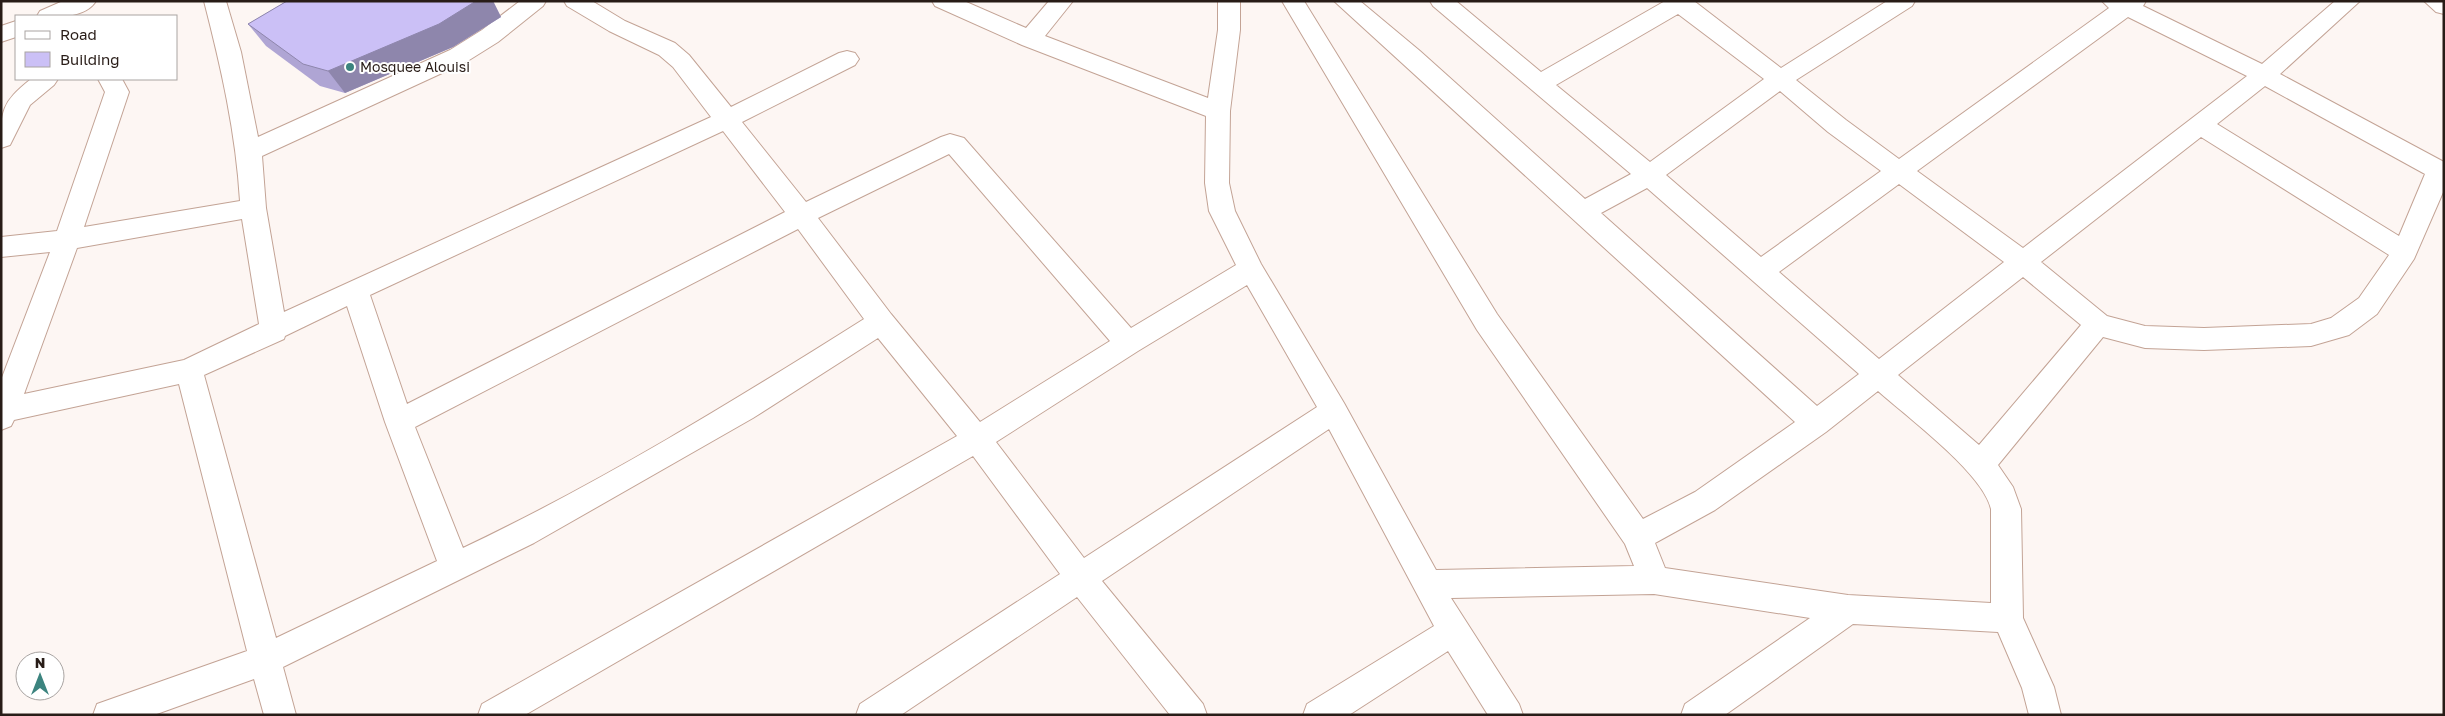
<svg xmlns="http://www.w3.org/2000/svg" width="2445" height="716" font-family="'Golos Text',sans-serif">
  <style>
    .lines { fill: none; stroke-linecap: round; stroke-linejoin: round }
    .minor-casing { stroke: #c3a395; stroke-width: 2 }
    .minor { fill: #fff; fill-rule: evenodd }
    .wall { fill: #afa5d4 }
    .shaded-wall { fill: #8e86ac }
    .building { fill: #cbc0f6; stroke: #8e86ac }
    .poi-dot { fill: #3c847f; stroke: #fff; stroke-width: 2 }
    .labels { text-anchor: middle; stroke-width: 4; stroke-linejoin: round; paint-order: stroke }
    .poi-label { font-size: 14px; fill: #281c17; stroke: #fff; text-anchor: start }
  </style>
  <rect width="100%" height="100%" fill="#fdf6f3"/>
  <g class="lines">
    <g class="minor-casing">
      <path id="minor" d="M63,1H96C85,19 54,17 37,16L40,11Z
        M204,1H226L241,52L258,137L450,50L482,30L520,1H546L543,6L498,42L466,62L262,156L266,208L284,312L711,117L673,67L659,55L609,31L567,6L564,1H592L625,21L675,43L689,55L731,107L839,53L847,51L855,53L859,59L855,65L742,122L806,202L941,137L950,134L964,138L1131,328L1236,265L1209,211L1205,183L1206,116L1022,45L935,6L932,1H964L1026,28L1049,1H1073L1045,36L1208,98L1218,30V1H1240V30L1230,111L1229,183L1235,211L1261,264L1344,403L1436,570L1634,566L1625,544L1477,330L1282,1H1304L1497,314L1643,519L1695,492L1795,422L1334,1H1360L1420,51L1585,199L1631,174L1433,6L1430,1H1456L1541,72L1665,1H1694L1781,68L1887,1H1915L1912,6L1796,80L1846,120L1899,159L2109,8L2102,1H2146L2143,6L2262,64L2335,1H2360L2280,74L2444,162V190L2414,259L2377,314L2349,335L2311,346L2204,350L2145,348L2103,337L1998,465L2013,487L2021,509L2023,618L2054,687L2061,715H2029L2022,688L1998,632L1853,624L1725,715H1681L1685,704L1810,618L1654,594L1451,598L1519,704L1523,715H1488L1448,651L1349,715H1303L1307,704L1434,626L1329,429L1102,581L1203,704L1207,715H1170L1077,597L901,715H856L860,704L1060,574L973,456L525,715H478L482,704L957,436L878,338L753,418L534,543L283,667L296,715H264L254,679L154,715H93L97,704L247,651L179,384L14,420L11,426L1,430V380L50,252L1,257V237L57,231L105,92L98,79H122L129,92L84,227L240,201C236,133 221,67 204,1ZM1678,14L1764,79L1650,162L1556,85ZM2128,17L2247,76L2023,248L1917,171ZM2265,86L2425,174L2399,236L2217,124ZM1780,91L1828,132L1881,171L1761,257L1666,175ZM723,131L785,212L407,404L370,295ZM2201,137L2389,255L2359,298L2331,318L2311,324L2204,328L2145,326L2107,316L2041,262ZM949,154L1110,341L980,422L891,314L818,218ZM1899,184L2004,262L1879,359L1779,272ZM1647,188L1859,374L1817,406L1601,213ZM242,219L259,324L184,360L24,394L77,248ZM798,229L864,319C734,401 602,482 463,548L415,427ZM2023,277L2081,325L1979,445L1898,375ZM1247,285L1317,407L1084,558L996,442L1138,351ZM347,306L385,422L437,561L276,638L204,375L284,339L285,336ZM1878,391C1907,417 1983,473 1991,509V603L1848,595L1665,568L1655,543L1715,510L1826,432Z
        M2424,1H2444V14L2436,12Z
        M16,21V37L1,42V26Z
        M31,79H58L54,85L30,105L10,145L1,148C1,110 1,103 31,79Z"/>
    </g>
    <use href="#minor" class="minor"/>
  </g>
  <path class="wall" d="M287,1H493L501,17L453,47L345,93L320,86L266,46L248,24Z"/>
  <path class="shaded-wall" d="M476,1H493L501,17L453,47L345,93L328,71Z"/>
  <path class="building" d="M287,1H476L439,24L328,71L303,64L248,24Z"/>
  <circle class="poi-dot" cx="350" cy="67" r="5"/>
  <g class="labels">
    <g class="poi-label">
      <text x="360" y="72">Mosquee Alouisi</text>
    </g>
  </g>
  <rect width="2445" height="716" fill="none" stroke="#281c17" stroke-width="5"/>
  <rect x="15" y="15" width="162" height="65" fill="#ffffff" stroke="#a9a4a2"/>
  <rect x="25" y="31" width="25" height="8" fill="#ffffff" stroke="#a9a4a2"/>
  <text x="60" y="40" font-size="15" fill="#281c17">Road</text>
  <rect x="25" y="52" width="25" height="15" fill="#cbc0f6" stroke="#a9a4a2"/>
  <text x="60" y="65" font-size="15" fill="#281c17">Building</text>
  <g transform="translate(40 676)"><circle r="24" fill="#ffffff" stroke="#a9a4a2"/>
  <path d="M0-4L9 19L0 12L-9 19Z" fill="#3c847f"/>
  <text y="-8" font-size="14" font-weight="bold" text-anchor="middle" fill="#281c17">N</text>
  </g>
</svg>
